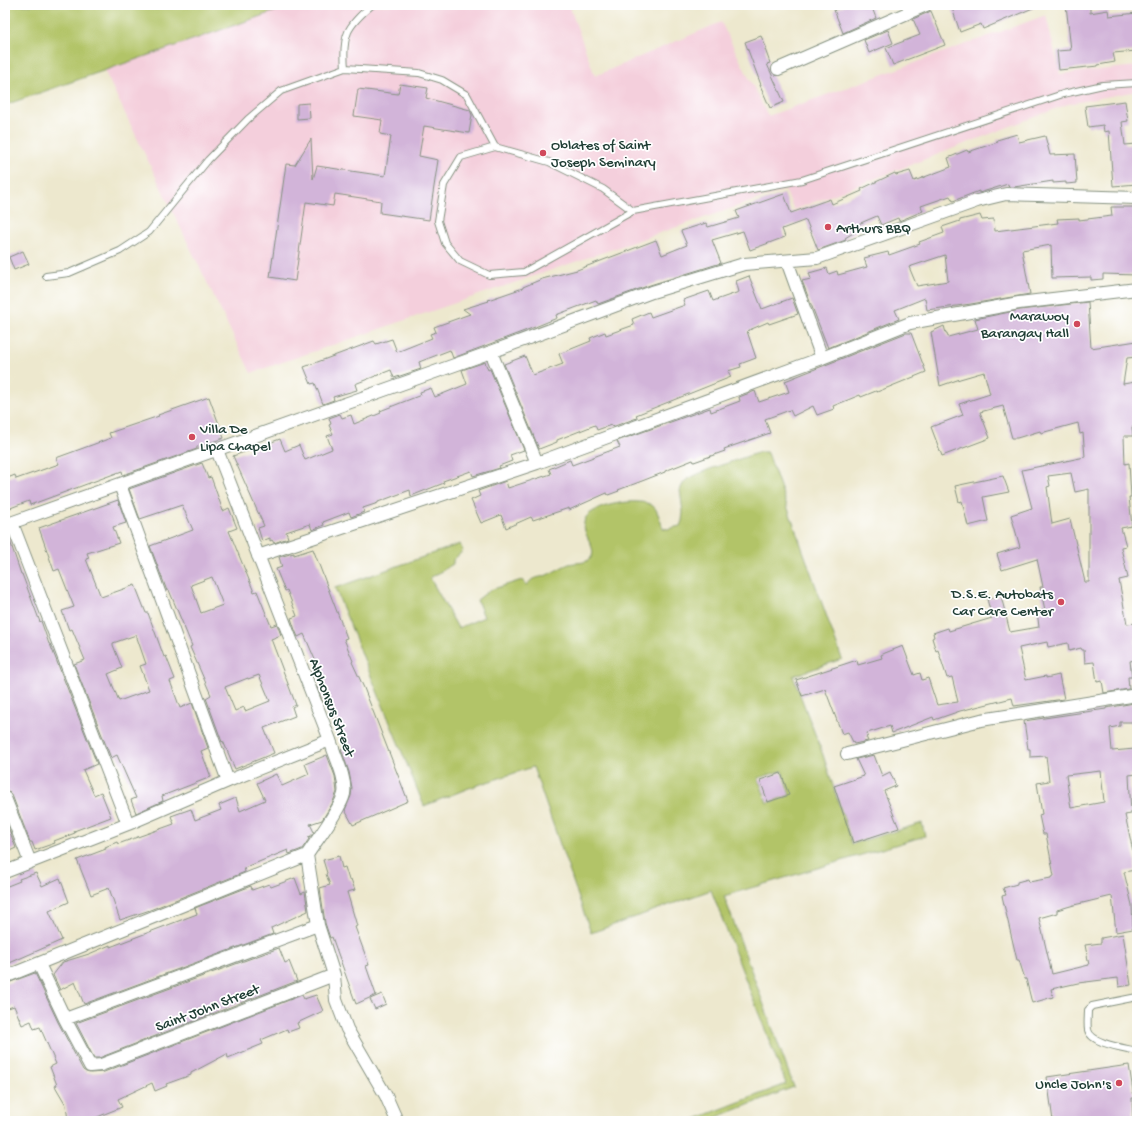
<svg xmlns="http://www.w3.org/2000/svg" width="1142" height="1126" font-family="'Gochi Hand',sans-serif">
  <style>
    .built { fill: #f4cfdc }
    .green { fill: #b2c467; stroke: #68804e; fill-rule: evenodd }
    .building { fill: #d2b4d9; fill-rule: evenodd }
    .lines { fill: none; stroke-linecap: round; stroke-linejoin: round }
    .lane-casing { stroke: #869281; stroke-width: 8 }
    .street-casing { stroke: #869281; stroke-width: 14 }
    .lane { stroke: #fff; stroke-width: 6 }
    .street { stroke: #fff; stroke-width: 12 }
    .poi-dot { fill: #d1495b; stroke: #fff; stroke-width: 1.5 }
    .labels { text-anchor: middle; stroke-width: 3.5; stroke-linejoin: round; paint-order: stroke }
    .poi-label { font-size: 15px; fill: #1f3d34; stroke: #fff; text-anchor: start }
    .street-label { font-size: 15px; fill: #1f3d34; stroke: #fff }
  </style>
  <rect width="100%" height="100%" fill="#fff"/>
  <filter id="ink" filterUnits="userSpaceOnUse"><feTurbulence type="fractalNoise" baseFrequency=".025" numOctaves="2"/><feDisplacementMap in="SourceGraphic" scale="8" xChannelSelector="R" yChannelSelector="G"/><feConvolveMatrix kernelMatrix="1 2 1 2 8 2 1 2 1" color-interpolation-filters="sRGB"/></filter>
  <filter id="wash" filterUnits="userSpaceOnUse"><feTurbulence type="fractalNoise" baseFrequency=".012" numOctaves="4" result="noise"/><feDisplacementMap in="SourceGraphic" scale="16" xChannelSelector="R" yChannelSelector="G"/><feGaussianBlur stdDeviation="0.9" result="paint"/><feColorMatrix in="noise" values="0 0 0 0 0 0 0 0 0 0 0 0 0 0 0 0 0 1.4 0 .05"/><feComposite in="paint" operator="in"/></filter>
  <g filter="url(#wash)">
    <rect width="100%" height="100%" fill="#ede8ce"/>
    <path class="built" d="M291,5H569L595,76L721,22L768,116L1046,15L1060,74L1137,66V91L1068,104L794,210L785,190L251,373L104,70Z"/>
    <path class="green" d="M5,5H289L290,6L5,105Z
      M760,452H766L768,453L842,659L793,676L823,755L852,844L922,823L925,836L724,896L794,1087L707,1121H690L786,1084L711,890L591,933L533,767L469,788L424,806L335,588L460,544L463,551L453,560V564L430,578L458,628L484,617L477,600L490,590L522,580L526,585C529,583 530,581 533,579C538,577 543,577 547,575C554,572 563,566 569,564C576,562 584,564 590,559C600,549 579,533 585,519C591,505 641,496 653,506C658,510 660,521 663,528L667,529L680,526L682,521L683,512L680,490L683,484L687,479L707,470ZM782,771L790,795L767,803L758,778Z"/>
    <g id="blocks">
      <path class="building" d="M847,5H871L876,18L843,33L834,10Z
        M951,5H1040L983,29L981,24L960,32Z
        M1066,5H1090V13L1108,10L1109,16L1137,13V51L1113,53L1115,62L1098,65V66L1059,70L1057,51L1071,50Z
        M931,11L945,45L893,65L886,48L920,35L913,19Z
        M888,30L893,43L869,53L864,40Z
        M761,36L767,49H765L770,63L767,64L784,102L770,108L760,85H761L745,42Z
        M400,84L428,88L426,98L470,110L472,115L469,133L424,126L419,156L438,160L429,220L380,213L381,201L335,194L333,206L306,202L295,281L270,277L286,164L295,165L311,139L313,179L317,166L385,176L391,136L380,134L382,120L354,116L358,89L398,94Z
        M1125,101L1128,121L1122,122L1125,145L1137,144V184L1113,186L1109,131L1104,132L1103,125L1088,127L1085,106Z
        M309,103L310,118L297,119V104Z
        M1017,134L1019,142L1045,136L1050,155L1075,154L1077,183L1066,184V182L1053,183V181L1014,187H1009L1008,184L979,193V191L953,201L950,196L921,206L923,211L899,221L898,218L881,225L877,216L856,225L858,230L845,238L846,240L818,250L806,220L782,229L785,237L750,250L743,231L712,240L721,263L650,285L598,304L596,300L556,315L557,318L535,327L453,358L450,350L419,362L421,369L394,378L391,370L355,384L357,390L333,397L334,400L323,404L315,383L311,384L304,367L374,341L376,344L392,339L397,352L432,338L430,334L436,332L434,327L470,314L463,309L489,301L488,300L523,288V287L542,279L577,270L656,240L662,255L687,245L681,231L706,223L708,227L739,218L736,211L784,194L791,213L830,199L832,204L862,191L861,189L895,173L896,175L910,171L914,181L951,167L948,158L967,150L968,152L998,142L997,140Z
        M1111,207H1137V275L1103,274V279L1091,280V277L1052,278L1051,245L1022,250L1030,294L971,304L927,310L925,298L895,310L899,319L828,348L802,281L811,279L809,273L827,268L829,274L837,271L838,275L867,267L864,258L888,252L889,255L920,244L919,242L944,233L942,227L960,221V220L980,215L982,220L994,219L995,231L1058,223L1057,219L1079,218V220L1112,216ZM945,255L948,281L917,286L909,267Z
        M23,251L29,264L14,270L9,257Z
        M749,276L762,309L792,298L798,314L769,324L768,322L747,331L756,358L740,364L741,367L728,371L731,377L636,415L637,418L612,427L611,425L597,430L595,425L557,440V442L539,449L504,364L525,356L533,375L563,364L559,354L591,341L590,338L605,332L606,335L634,325L632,319L649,312L651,317L685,305L683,300L709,291L713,301L739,292L736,281Z
        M1088,302L1091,348L1137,341V357L1127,358L1123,384L1135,382L1137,392V407H1134L1135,427H1132L1133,436H1124L1125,464L1129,463L1131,497H1129L1132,526L1121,528L1126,546L1121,547V548L1128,578L1119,580L1127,624L1136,623L1135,660L1130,661L1132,677H1128L1129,689L1104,693L1102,681L1097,682L1094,662L1085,663L1084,650H1082L1081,648L1069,651L1068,643L1048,647L1047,642L1019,648L1026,680L1046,676V678L1059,675L1064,699L1014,706L1012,698L960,711L934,720L933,717L892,733L890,726L867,733L868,736L866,737L868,741L854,744L848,732L842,734L825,689L802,696L796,680L857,660L858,665L882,658L881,655L885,653L903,646L914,675L920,673L922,680L928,678L937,705L958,702L952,677L947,678L938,650L936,651L932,638L934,637L933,633L948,628L949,631L992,618L987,599L1001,596L1010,632L1039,627L1037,611L1045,610L1040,587H1043L1037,559L1002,570L997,554L1020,547L1011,515L1032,508L1022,470L1085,457L1083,433L1080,434L1078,423L1041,433L1040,431L1017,438H1012L1003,406L980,412L990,438L942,456L931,427L963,415L959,404L990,394L984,372L960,379L940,386L931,332L944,326L946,333H947L948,337L978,329L975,319L1020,310ZM1071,473L1075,492L1089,489V582H1085L1070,519L1052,524L1047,487L1050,486L1048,476Z
        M906,333H911L926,372L877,392L876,391L861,397L860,395L833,406L834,409L817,415L813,406L793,416L790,410L765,419L770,433L724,449L725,451L694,462L693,460L665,471V472L642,481L618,490L619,491L608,495L607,493L569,510V508L533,520L531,517L506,528L501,515L481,523L471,500L480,496L478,491L506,481L508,488L551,474L549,469L570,460L572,465L620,447L617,441L710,408L711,412L740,401L739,397L755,391L759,402L789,392L785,381Z
        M485,362L488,370L490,369L524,450L510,455L512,461L499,466L500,468L473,476L471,471L443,481L444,483L411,496L410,490L378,502V503L363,508L364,512L351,517L349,512L323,522L324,525L312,530L310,524L286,532L288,538L274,543L272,540L270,541V538L262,541L258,528L264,526L233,456L280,439L285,451L299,445L305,460L332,449L327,436L333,434L329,425L331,424L329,418L340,414L342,418L351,415L354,424L381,413L380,411L421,395L420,392L431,388L435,397L467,384L462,370Z
        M209,397L224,438L197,447V449L123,475L122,471L30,505L29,501L5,510V479L15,475L16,479L59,464L56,458L111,438L109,433L159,416L158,415Z
        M202,463L208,478L211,477L223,511L229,508L237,528L229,531L254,592L257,591L271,626L277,624L281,635L271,639L296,705L292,707L295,716L264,728L274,753L235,769L223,741L222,742L206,698L211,695L190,647L192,646L169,590L167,591L150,546L193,530L182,505L140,519L129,489ZM212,577L223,605L201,613L191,585ZM259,675L270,701L245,711L244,707L235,711L225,687L248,678V679Z
        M1003,476L1009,492L983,497L988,521L968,526L962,501L959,502L955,486Z
        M118,500L126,523L113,527L119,543L87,553L89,558L86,559L101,597L135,585L146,613H148L164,657L166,656L175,679L170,681L180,708L192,703L208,748L201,751L211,777L162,796L163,801L136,813L131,800L136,798L117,755L111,758L74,664L85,660L72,629L69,630L62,611L74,607L59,569L54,571L39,528ZM136,635L146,664L140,666L149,690L119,701L108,674L122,668L113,645V643Z
        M7,532L21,574H22L40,622L41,621L49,644H50L97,764L83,770L94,795L101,792L111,817L74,831L75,833L54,841L55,843L35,850L32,842H30L12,795L9,792L5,791V636L9,635L5,623V533Z
        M313,549L347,638L344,639L353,661L352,662L364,688L408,801L353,825L345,810L351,796L352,788L349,772L341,749L347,746L335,718L333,719L326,701L323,702L322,700L317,687L325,683L304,634L298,637L295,630L291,618L297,616L287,590L285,591L276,569L282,567L279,557L294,553V555Z
        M1134,703L1135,722H1120V726L1110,728L1112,751L1135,749L1137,774L1129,775L1131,814L1125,815L1135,860V870L1124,872L1132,905L1133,929L1116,932L1112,896L1074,905L1057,910V913L1039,918L1052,974L1089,965L1085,945L1101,943V938L1123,934L1131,985L1119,987L1118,978L1078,983L1051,989L1053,997L1032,1003L1026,979H1025L1019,960H1017L1002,896L1006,895L1003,888L1017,884V882L1028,879L1029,882L1051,878V877L1054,876L1046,834H1043L1039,815L1042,814L1037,783L1049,781L1046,756L1030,757V749H1028L1024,721L1106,709V708ZM1101,771L1104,802L1071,808L1066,775Z
        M327,755L335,776L337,792L332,804L322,820L310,824L314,832L311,836L308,837L309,839L302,849L289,854L288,850L244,868L245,872L150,910L120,920L109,888L91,895L77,860L106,849L105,847L117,842L118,844L174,824L171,816L191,809L195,820L221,810L219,805L236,798L240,811L265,800L257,783L276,774L282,786L309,774L305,764Z
        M874,755L882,776L890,772L896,786L884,791L899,828L853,843L834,786L864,776L856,759Z
        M781,773L789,795L768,802L760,780Z
        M5,819L16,848L5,853Z
        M339,856L342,868L345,867L349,880L351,879L355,890L347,892L357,926L355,927L369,965L366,966L376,995L356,1004L332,937L330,938L325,923L320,888L330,885L326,874L327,873L323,860Z
        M36,873L42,886L60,878L69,902L49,911L62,940L5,965V887L20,881L19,879Z
        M295,878L301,894L305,892L308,911L271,928L273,934L84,1004L75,982L60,990L53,975L63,962L89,954L110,945V947L197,914L195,908L251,886L252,890L269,884L271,887Z
        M279,948L285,963L289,961L297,981L99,1058H94L76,1023Z
        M35,973L58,1022L83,1070L86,1072L90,1073L104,1072L302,995L304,999L316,995L323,1011L297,1023L299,1028L288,1032L287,1029L261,1040L263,1044L228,1058L227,1054L191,1073V1075L166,1084L167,1086L155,1091L152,1083L118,1099L122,1107L107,1113L88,1121H68L66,1105L55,1086L57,1085L50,1067L56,1064L40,1027L34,1029L31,1021L22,1025L14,1006L5,1009V984Z
        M382,994L386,1004L375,1009L370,999Z
        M1129,1065L1134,1098H1132L1133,1121H1053L1047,1077Z"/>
    </g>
  </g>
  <g filter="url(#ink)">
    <use href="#blocks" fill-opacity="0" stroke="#869281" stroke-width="1"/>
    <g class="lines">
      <g class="lane-casing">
        <path id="lane" d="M345,68C342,35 347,26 372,5
          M633,211L603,189L549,162L495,147L461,157L444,185L438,221L445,243L460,261L489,275L524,272L633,211L802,180L1063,94L1103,85L1137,83
          M46,276L69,273L120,251L149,232L208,160L248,119L281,91L345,68L419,73L442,80L467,95L495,147
          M1137,997L1092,1006L1088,1010C1088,1016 1087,1024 1088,1030C1091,1044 1125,1048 1137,1051"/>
      </g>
      <g class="street-casing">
        <path id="street" d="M778,69L926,5
          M787,261L822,358
          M491,352L537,463
          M217,450L330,740C334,754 347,779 344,794C341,808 316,841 307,855L318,925L334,975L336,1000L347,1029L386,1096L397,1121
          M120,485L228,781
          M12,523L128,824
          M5,525L491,352L652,292L744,264L817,258L977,201L1006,194L1137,198
          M258,556L537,463L822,358L910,323L1019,303L1137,289
          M847,754L981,720L1137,695
          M5,798L30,862
          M5,872L128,824L228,781L330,740
          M39,964L65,1019L90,1066L101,1065L334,975
          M5,977L307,855
          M65,1019L318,925"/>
      </g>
      <use href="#lane" class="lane"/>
      <use href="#street" class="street"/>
    </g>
  </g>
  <g class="poi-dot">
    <circle cx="543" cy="153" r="4"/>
    <circle cx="828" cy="227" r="4"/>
    <circle cx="1077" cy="324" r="4"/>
    <circle cx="192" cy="437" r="4"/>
    <circle cx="1061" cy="602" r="4"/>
    <circle cx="1119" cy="1083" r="4"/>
  </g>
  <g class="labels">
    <g class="poi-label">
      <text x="551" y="149">Oblates of Saint<tspan x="551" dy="17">Joseph Seminary</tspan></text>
      <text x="836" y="232">Arthurs BBQ</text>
      <text x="1069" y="320" text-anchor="end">Marawoy<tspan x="1069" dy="17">Barangay Hall</tspan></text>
      <text x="200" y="433">Villa De<tspan x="200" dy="17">Lipa Chapel</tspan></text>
      <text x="1053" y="598" text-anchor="end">D.S.E. Autobats<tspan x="1053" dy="17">Car Care Center</tspan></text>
      <text x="1111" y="1088" text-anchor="end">Uncle John's</text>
    </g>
    <g class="street-label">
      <text transform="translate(333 707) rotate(69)" y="5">Alphonsus Street</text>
      <text transform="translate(207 1007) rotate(-21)" y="5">Saint John Street</text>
    </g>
  </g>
  <rect width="1142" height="1126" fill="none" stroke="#fff" stroke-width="20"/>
</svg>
